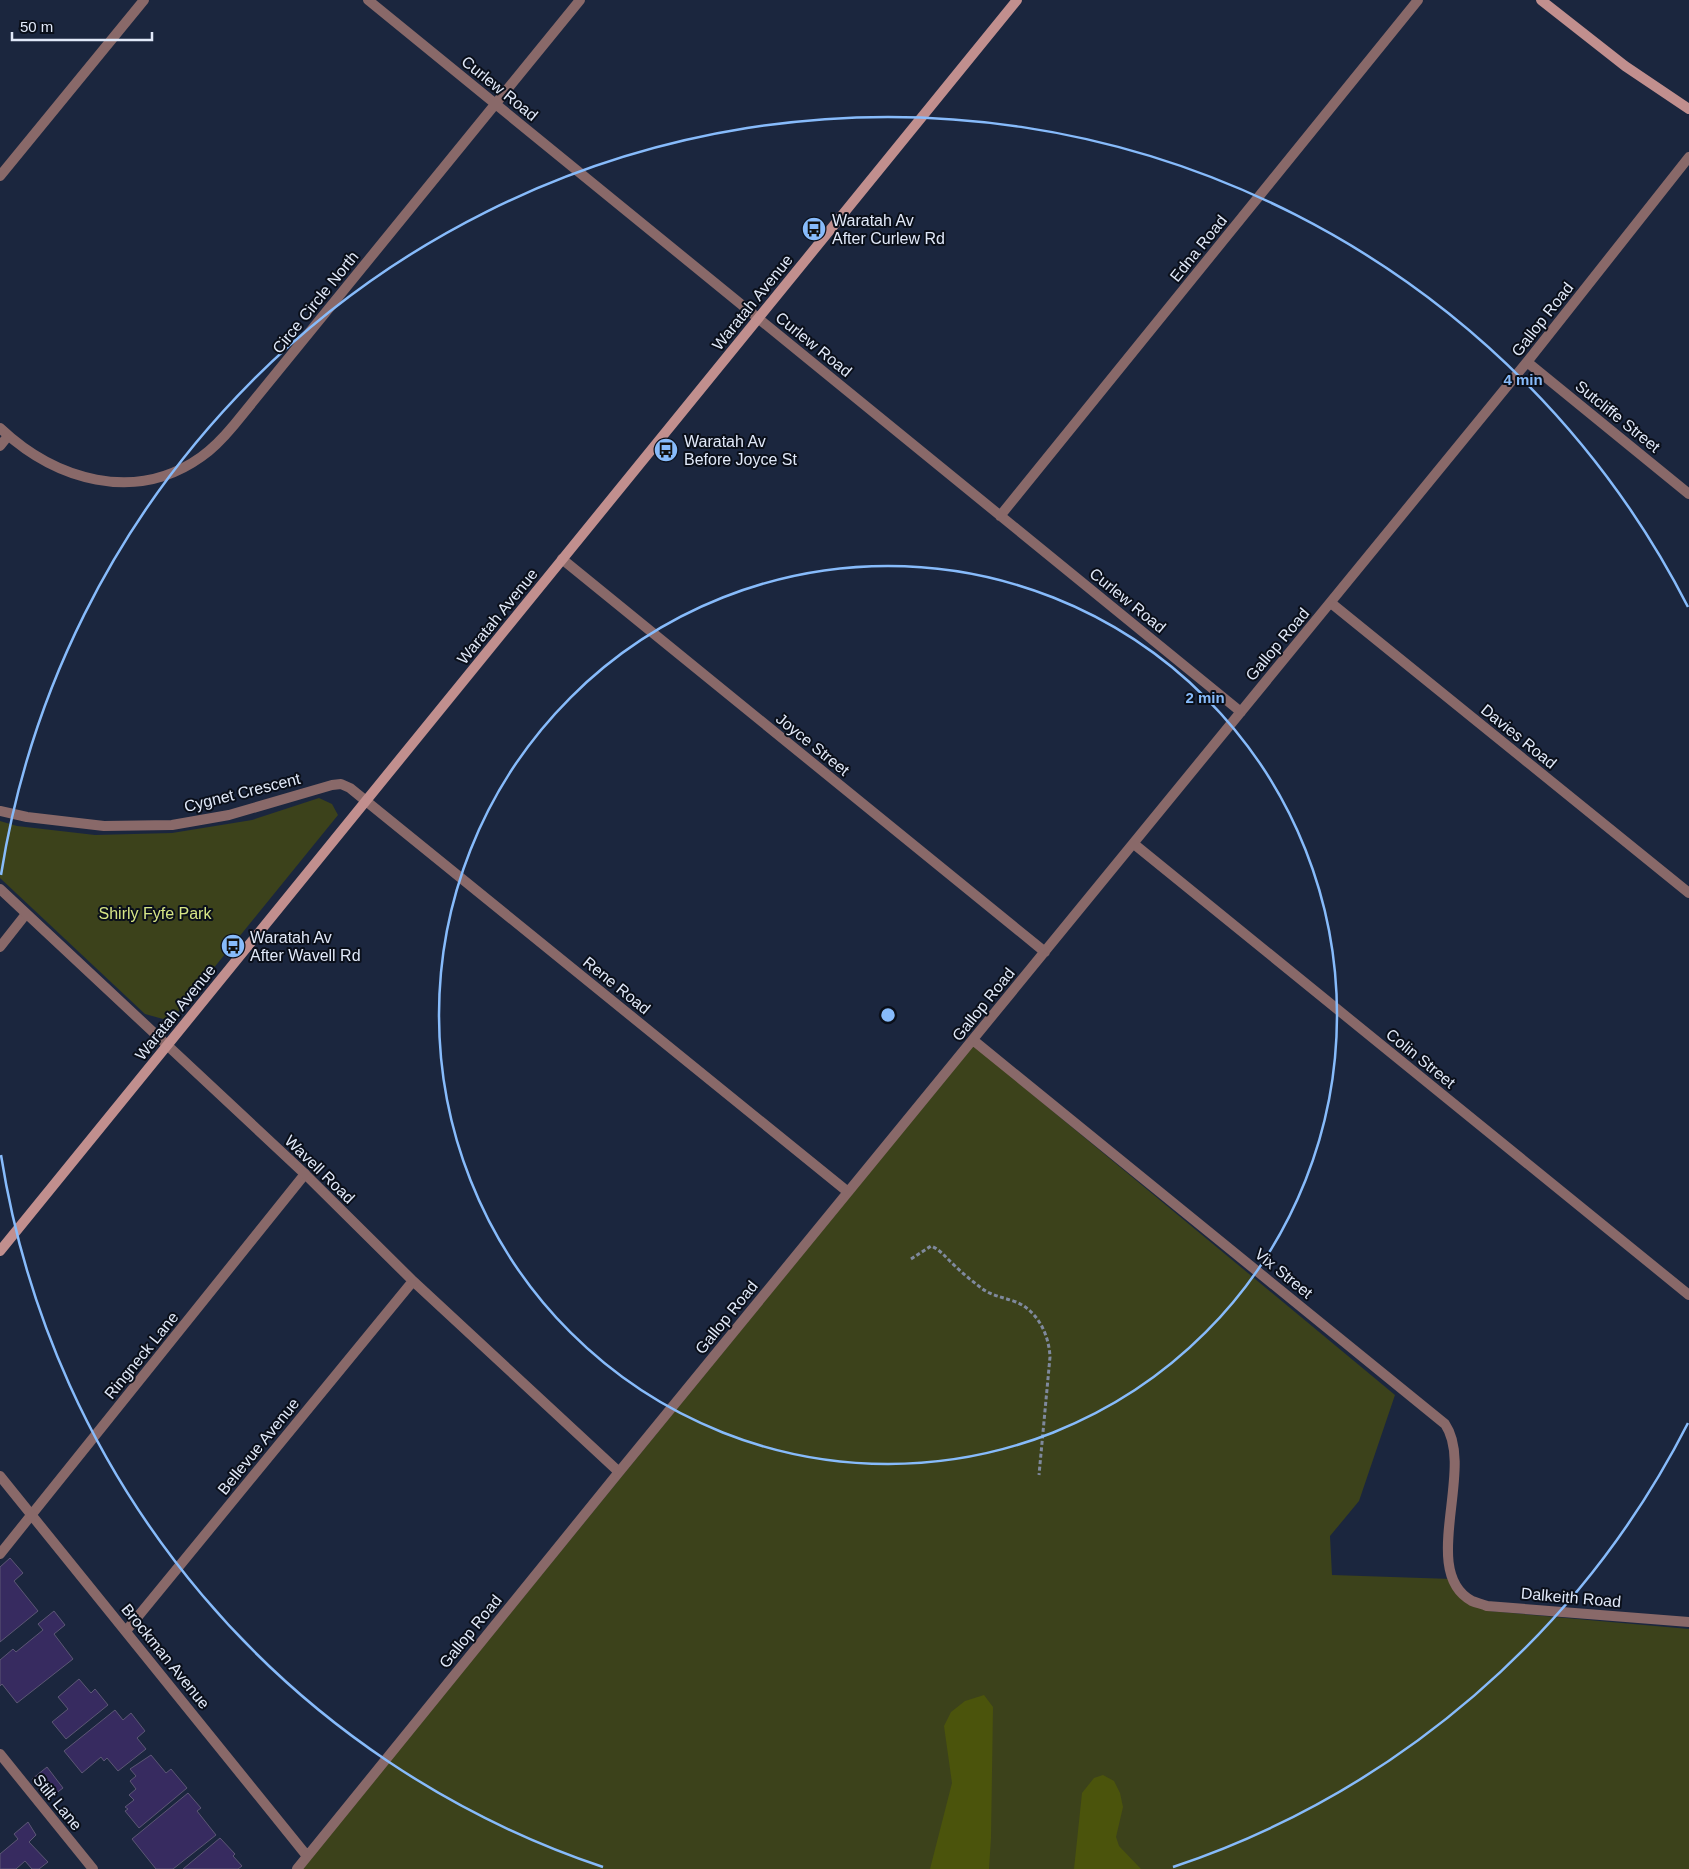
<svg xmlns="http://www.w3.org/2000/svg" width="1689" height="1869" font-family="Arial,sans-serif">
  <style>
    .green { fill: #3c421b }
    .forest { fill: #4b540c }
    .building { fill: #372b60; stroke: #5c5775 }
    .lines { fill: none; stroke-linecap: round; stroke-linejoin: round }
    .path { stroke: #7f899d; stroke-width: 3; stroke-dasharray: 4 2.5; stroke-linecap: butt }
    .lane { stroke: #896969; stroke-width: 10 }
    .street { stroke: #896969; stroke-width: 10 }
    .secondary { stroke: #c18f8e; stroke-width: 10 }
    .ring { fill: none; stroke: #87bbfb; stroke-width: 2.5 }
    .labels { text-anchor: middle; stroke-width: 4; stroke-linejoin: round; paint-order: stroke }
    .street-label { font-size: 16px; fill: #e1e9f9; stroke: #0a0f1a }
    .poi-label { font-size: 16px; fill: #e1e9f9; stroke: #0a0f1a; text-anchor: start }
    .park-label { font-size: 16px; fill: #d6e586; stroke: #0a0f1a }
    .centre { fill: #87bbfb; stroke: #0a0f1a; stroke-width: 2.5 }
    .ring-label { font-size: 15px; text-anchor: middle; font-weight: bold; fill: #87bbfb; stroke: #0a0f1a; stroke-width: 4; stroke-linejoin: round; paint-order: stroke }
  </style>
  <rect width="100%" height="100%" fill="#1b263e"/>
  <path class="green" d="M319,798L332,804L338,815L178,1012L163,1019L145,1014L0,878V821L17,826L95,835L172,833L252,820Z
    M973,1045L1395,1395L1359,1501L1330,1536L1332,1575L1452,1579L1489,1611L1689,1629V1869H302Z"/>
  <path class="forest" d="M984,1695L993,1707L991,1838L989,1869H930L952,1783L944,1726L951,1712L965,1701Z
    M1103,1775L1114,1781L1120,1793L1123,1807L1116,1837L1119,1846L1141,1869H1074L1082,1793L1094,1778Z"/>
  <path class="building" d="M10,1558L23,1573L14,1581L38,1611L0,1642V1567Z
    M54,1611L65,1625L54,1634L73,1659L17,1703L2,1684L0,1686V1660L13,1649L16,1652L43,1630L38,1624Z
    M79,1679L91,1693L95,1689L108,1705L66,1739L52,1722L68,1709L58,1697Z
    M115,1710L123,1720L131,1713L145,1731L137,1738L146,1749L118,1771L107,1758L104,1761L101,1757L82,1773L64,1751Z
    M151,1755L166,1773L171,1769L187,1788L139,1828L125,1811L128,1809L125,1807L134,1800L129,1795L136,1789L130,1781L136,1776L130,1769Z
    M47,1767L63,1788L47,1800L32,1779Z
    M188,1793L201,1808L197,1811L216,1835L173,1869H156L132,1839Z
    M28,1822L36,1835L29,1842L48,1862L39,1869H32L25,1861L16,1869H0V1854L18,1839L14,1834Z
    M220,1838L235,1854L233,1856L242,1866L238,1869H183Z"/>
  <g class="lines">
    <path class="path" d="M911,1259L931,1246C941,1250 946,1258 954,1265C962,1273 971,1280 980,1287C991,1296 1003,1297 1016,1302C1038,1311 1049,1335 1050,1357L1039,1475"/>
    <path class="lane" d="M0,947L26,914
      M0,1554L305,1174
      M0,1754L93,1869"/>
    <path class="street" d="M368,0L1241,712
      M0,176L144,0
      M1527,362L1689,494
      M0,428C55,480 135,504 201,457C214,448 224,437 234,425L580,0
      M0,446L8,436
      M1000,516L1418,0
      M562,559L1045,952
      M1331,603L1689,893
      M0,811L27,817L104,826L172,825L229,815L332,785L341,784L350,788L848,1192
      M1134,844L1689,1295
      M0,889L305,1174L413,1281L619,1472
      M973,1040L1445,1424C1476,1469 1418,1572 1472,1601C1477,1603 1482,1604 1487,1606L1689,1622
      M0,1476L307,1856
      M126,1631L413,1281
      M297,1869L619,1472L1527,362L1689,157"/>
    <path class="secondary" d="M1541,0L1625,66L1689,109
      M0,1251L1017,0"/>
  </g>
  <g class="ring">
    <circle cx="888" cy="1015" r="449"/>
    <path d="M1688 1423A898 898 0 0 1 1173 1867M603 1867A898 898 0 0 1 1 1155M1 875A898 898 0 0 1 1688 607"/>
  </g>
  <defs>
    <g id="bus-disc" transform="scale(1.25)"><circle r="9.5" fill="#87bbfb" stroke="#0a0f1a"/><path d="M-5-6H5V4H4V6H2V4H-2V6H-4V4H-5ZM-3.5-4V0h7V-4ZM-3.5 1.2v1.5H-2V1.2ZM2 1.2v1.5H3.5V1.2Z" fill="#111"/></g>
  </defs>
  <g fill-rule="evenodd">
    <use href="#bus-disc" x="814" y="229"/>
    <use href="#bus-disc" x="666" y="450"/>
    <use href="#bus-disc" x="233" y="946"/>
  </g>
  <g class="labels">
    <g class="street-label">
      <text transform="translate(500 88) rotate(39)" y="6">Curlew Road</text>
      <text transform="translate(1198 248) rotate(-51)" y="6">Edna Road</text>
      <text transform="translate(315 302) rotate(-51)" y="6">Circe Circle North</text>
      <text transform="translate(752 302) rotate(-51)" y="6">Waratah Avenue</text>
      <text transform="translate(1542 319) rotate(-52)" y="6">Gallop Road</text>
      <text transform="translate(814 344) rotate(39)" y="6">Curlew Road</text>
      <text transform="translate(1618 416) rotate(39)" y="6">Sutcliffe Street</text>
      <text transform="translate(1128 600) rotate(39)" y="6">Curlew Road</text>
      <text transform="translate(497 616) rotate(-51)" y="6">Waratah Avenue</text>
      <text transform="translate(1277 644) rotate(-50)" y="6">Gallop Road</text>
      <text transform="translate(1519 736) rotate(39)" y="6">Davies Road</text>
      <text transform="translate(813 744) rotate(39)" y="6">Joyce Street</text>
      <text transform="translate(242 792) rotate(-14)" y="6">Cygnet Crescent</text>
      <text transform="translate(617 985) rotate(39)" y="6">Rene Road</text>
      <text transform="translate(983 1004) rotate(-51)" y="6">Gallop Road</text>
      <text transform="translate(175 1012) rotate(-51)" y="6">Waratah Avenue</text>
      <text transform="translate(1421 1058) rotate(39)" y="6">Colin Street</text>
      <text transform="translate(320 1169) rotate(44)" y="6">Wavell Road</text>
      <text transform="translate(1284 1273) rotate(39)" y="6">Vix Street</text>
      <text transform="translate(726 1317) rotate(-51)" y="6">Gallop Road</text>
      <text transform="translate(141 1355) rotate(-51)" y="6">Ringneck Lane</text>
      <text transform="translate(258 1446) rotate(-51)" y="6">Bellevue Avenue</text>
      <text transform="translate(1571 1597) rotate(5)" y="6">Dalkeith Road</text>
      <text transform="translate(470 1631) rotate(-51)" y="6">Gallop Road</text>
      <text transform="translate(166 1656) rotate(51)" y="6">Brockman Avenue</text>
      <text transform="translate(58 1802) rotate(51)" y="6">Stilt Lane</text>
    </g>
    <g class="poi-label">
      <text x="832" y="226">Waratah Av<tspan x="832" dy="18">After Curlew Rd</tspan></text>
      <text x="684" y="447">Waratah Av<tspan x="684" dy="18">Before Joyce St</tspan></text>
      <text x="250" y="943">Waratah Av<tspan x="250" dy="18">After Wavell Rd</tspan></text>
    </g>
    <g class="park-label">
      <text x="155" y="919">Shirly Fyfe Park</text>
    </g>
  </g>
  <circle cx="888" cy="1015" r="8" class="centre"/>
  <g class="ring-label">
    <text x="1523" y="385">4 min</text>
    <text x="1205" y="703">2 min</text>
  </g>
  <path d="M12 32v8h140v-8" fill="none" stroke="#e1e9f9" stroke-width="2.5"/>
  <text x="20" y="32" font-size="15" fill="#e1e9f9" stroke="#0a0f1a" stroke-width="4" paint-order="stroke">50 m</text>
</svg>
